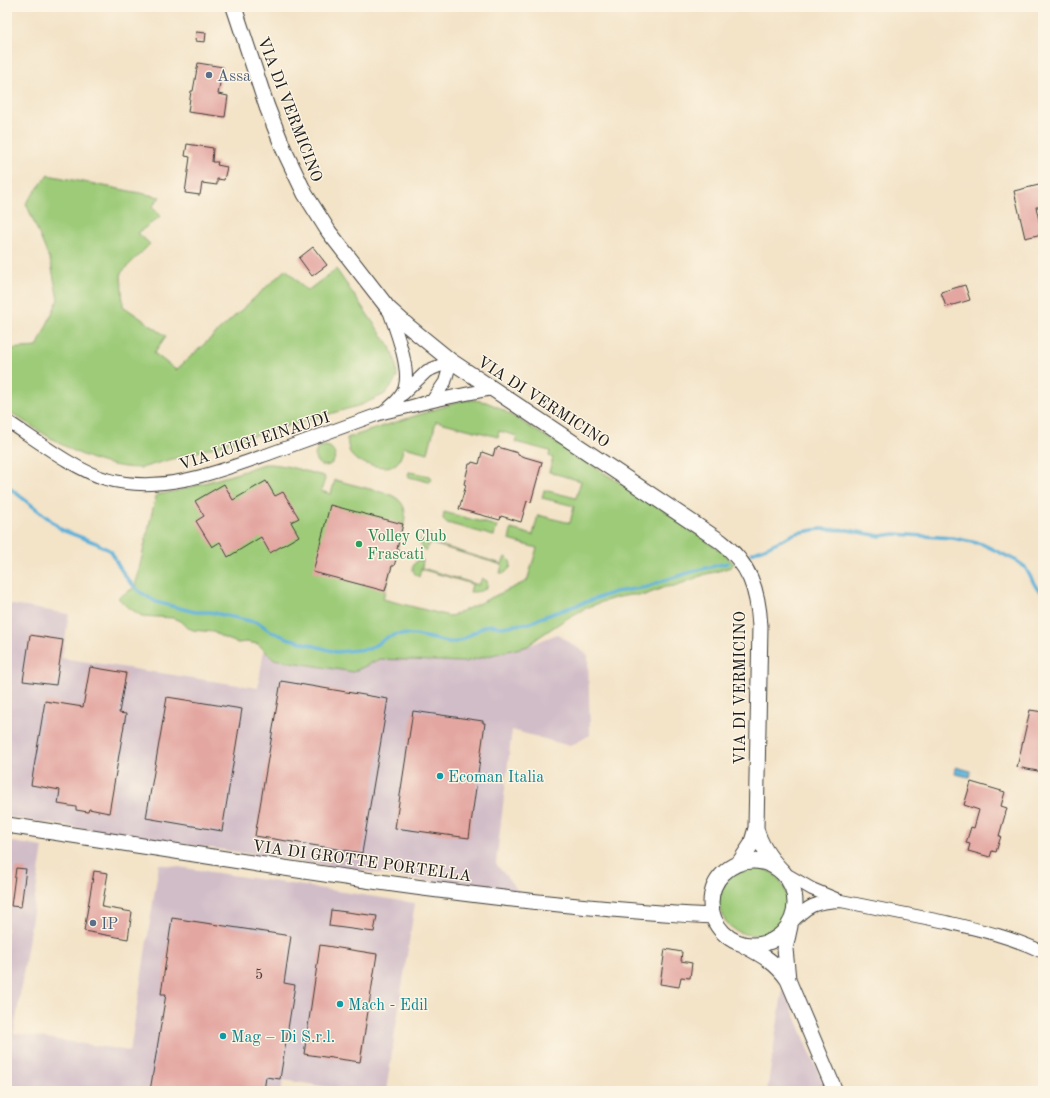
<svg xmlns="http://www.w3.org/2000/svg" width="1050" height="1098" font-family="'Old Standard TT',serif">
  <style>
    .industrial { fill: #d1bdc8 }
    .green { fill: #9dcb78; stroke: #5c744a }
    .water { fill: #5cb0d8; stroke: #3c667a }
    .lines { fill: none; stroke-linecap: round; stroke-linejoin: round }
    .stream { stroke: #5cb0d8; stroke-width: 3.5 }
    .building { fill: #e3a6a0 }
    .minor-casing { stroke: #3c3a36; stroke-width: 14 }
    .major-casing { stroke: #3c3a36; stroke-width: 17 }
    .minor { stroke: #fff; stroke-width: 12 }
    .major { stroke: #fff; stroke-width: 15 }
    .service-dot { fill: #5c6f8a; stroke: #fcf5e5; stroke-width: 1.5 }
    .leisure-dot { fill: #2e9e5b; stroke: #fcf5e5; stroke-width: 1.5 }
    .culture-dot { fill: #0f9aa8; stroke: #fcf5e5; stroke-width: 1.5 }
    .labels { text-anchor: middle; stroke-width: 3; stroke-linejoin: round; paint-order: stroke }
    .number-label { font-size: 14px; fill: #4e3e3d }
    .service-label { font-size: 16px; fill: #4e5e75; stroke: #fcf5e5; text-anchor: start }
    .street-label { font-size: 16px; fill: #1c1c1c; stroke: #fcf5e5 }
    .leisure-label { font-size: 16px; fill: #27864d; stroke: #fcf5e5; text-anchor: start }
    .culture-label { font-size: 16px; fill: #0d838f; stroke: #fcf5e5; text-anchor: start }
  </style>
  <rect width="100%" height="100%" fill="#fcf5e5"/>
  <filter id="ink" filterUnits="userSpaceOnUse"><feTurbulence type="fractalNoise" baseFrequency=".025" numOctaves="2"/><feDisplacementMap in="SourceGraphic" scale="8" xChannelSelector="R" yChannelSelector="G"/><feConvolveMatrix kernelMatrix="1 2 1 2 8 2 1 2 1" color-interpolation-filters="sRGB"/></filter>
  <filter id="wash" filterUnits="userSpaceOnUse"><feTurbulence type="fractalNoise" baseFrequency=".012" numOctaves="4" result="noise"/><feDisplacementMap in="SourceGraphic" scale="16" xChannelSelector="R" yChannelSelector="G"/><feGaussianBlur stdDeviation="0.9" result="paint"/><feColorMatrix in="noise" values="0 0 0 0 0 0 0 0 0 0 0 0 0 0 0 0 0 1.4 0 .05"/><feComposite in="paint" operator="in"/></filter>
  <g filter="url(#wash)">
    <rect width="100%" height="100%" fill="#f3e3c7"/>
    <path class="industrial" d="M7,604L69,614L62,658L258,688L264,649L273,659L353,672L380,659L464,662L528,646L557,634L588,655L590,735L570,746L512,730L496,864L520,893L469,887L7,817Z
      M7,841L43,847L14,1033L130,1051L159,864L415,903L386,1091H354L283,1080L281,1091H42L7,1086Z
      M783,987L826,1091H767Z"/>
    <path class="green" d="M48,175L160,197L152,207L161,216L138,233L150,244L121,273L123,306L166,336L154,353L176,370L286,269L307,291L336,269L390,347L396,363L397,377L392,385L385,394L361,405L141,468C88,468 50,437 7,410V349L37,347L58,300L51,263L26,203Z
      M474,400L486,402L498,407L662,509L725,554L734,564L731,567L715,572L706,574L675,586L665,587L645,595H630L615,598L599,603L584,609L566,619L539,637L528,646L464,662L380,659L353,672L273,659L258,644L246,642L238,643L224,638L213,632L193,630L186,627L180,621L173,618L142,616L126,606L118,598L135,587L156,495L177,491L245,471C251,468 258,465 265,464C283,463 306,472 324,476L325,479L321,491L331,494L335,480L389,494C416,505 402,527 397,549L399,550L394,566H392L383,599L449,616L454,615L527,581L537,548L509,540L511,529L533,535L538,515L570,523L574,506L542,498L544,490L576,498L581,481L549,472L553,458L549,456L550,451L515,442L517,436L499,431L498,437L436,421L428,453L404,447C402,452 401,460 396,464C388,471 358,464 352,456C348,451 348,444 347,438L461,401Z
      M315 456a10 10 0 1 1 20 0a10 10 0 1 1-20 0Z
      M409,472L430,476L432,478L431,481L429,482L409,477L408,475Z
      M444,512L497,526L494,536L447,523L443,519Z
      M425,535H431L429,542L502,564L505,557C510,559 512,563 510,568L505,573H500L502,565L429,543L426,551C419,547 418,539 425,535Z
      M418,560H423L422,568L479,585L482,578L487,581C490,591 478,592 470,592L472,584L421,569L419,577C411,573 411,565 418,560Z
      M719 901a34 34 0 1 1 68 0a34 34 0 1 1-68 0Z"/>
    <path class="water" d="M956,767L971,771L969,777L955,774Z"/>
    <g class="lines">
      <path class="stream" d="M7,486L48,518L62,530L96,543L111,551L118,565L128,580L140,592L156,602L195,612H210L259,623L272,632L287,638L336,652L369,649L388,637L398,634L416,635L448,642H455L462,640L483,627L490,625L501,627L530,623L543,617L615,592L647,587L659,582L698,570L727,563
        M752,553L769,546L796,533L820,529L848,530L880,536L895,534L953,538L982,544L1015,560L1025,567L1036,587L1043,593"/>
    </g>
    <g id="blocks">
      <path class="building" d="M196,32L206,33L205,42L195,41Z
        M198,63L223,67L218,94L228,96L225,117L188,112L191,91H193Z
        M187,144L213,148L212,162H218L217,165L227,167L224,180L217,179V185L202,183L200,195L185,193L190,157L185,156Z
        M1043,184V207H1036L1042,234L1025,238L1014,191Z
        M313,247L327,265L312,276L299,258Z
        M965,285L970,300L946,307L941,292Z
        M498,447L518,453V455L542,462L531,502L527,501L521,522L501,516L500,520L459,509L466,485L464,484L469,464H471L472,462L479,464L482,452L493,456L495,449H497Z
        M266,481L275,496L283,492L299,518L291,522L299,536L270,553L261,537L228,557L220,542L212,547L196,521L204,516L195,501L224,484L233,500Z
        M330,505L403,524L397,549L399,550L394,566H392L385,591L313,572Z
        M30,635L63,640L56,685L23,681Z
        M90,667L126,673L119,713L126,714L109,813L89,809L88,812L76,810V807L58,804L60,790L31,785L45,701L83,707Z
        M281,681L388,699L362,853L255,836Z
        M167,697L242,709L222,831L146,818Z
        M1030,710L1043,712V772L1017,767Z
        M413,711L483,721V723H485L469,838L395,828Z
        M971,782L1005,792L1001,806L1007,808L999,836H1001L996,852L992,851L990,857L968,851L970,844L966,843L971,827L974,828L979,810L964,805Z
        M16,868L26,869L21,907L11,906Z
        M94,871L108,873L102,907L132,912L128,939L84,931Z
        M331,910L377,916L374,932L329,926Z
        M172,918L291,936L284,983L295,985L280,1079L266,1077L264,1091H150L166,994H161Z
        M320,945L377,954L360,1062L304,1054Z
        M665,949L682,952L681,961L692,963L690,978L681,977L679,987L660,984Z"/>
    </g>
  </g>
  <g filter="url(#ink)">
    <use href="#blocks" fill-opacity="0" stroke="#3c3a36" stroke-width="1"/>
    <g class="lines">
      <g class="minor-casing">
        <path id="minor" d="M403,394L427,371L451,361
          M432,401L445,382L451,361
          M384,412C392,405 403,397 405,386C410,366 395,328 388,308
          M7,421C35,439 75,470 106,479C163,495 220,471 274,452C309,439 344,427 379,414C390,411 401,409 412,406C438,399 465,394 492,389
          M784,873L812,889L836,899
          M790,924C808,905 815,902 841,901C876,908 911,915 946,922C980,930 1012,937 1043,952"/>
      </g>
      <g class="major-casing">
        <path id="major" d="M234,7L267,107L284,150L305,194L329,232L388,308L408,326L451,361L720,541C750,564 758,590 760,626L756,828C760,846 771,860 784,873
          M7,825C241,860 476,904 713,916
          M711 903a42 42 0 1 1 84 0a42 42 0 1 1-84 0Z
          M739,863L751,845L756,828
          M745,946C762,955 777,963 788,980L835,1091
          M788,979L785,949L790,926"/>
      </g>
      <use href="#minor" class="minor"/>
      <use href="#major" class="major"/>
    </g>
  </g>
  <g class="service-dot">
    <circle cx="209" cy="75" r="4"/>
    <circle cx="93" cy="923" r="4"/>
  </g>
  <circle class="leisure-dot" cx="359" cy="544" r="4"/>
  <g class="culture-dot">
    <circle cx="440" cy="776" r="4"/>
    <circle cx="340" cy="1004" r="4"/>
    <circle cx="223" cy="1036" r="4"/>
  </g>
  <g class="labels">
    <g class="number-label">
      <text x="259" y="979">5</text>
    </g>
    <g class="service-label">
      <text x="217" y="81">Assa</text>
      <text x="101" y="929">IP</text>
    </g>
    <g class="street-label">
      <text transform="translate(291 109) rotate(69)" y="6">VIA DI VERMICINO</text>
      <text transform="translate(544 401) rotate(33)" y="6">VIA DI VERMICINO</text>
      <text transform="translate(254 440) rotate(-18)" y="6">VIA LUIGI EINAUDI</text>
      <text transform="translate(739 688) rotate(-90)" y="6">VIA DI VERMICINO</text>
      <text transform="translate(362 860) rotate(8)" y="6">VIA DI GROTTE PORTELLA</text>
    </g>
    <g class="leisure-label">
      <text x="367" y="541">Volley Club<tspan x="367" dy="18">Frascati</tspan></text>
    </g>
    <g class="culture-label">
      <text x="448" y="782">Ecoman Italia</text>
      <text x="348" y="1010">Mach - Edil</text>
      <text x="231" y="1042">Mag – Di S.r.l.</text>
    </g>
  </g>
  <rect width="1050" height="1098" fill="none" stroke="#fcf5e5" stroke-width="24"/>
</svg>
